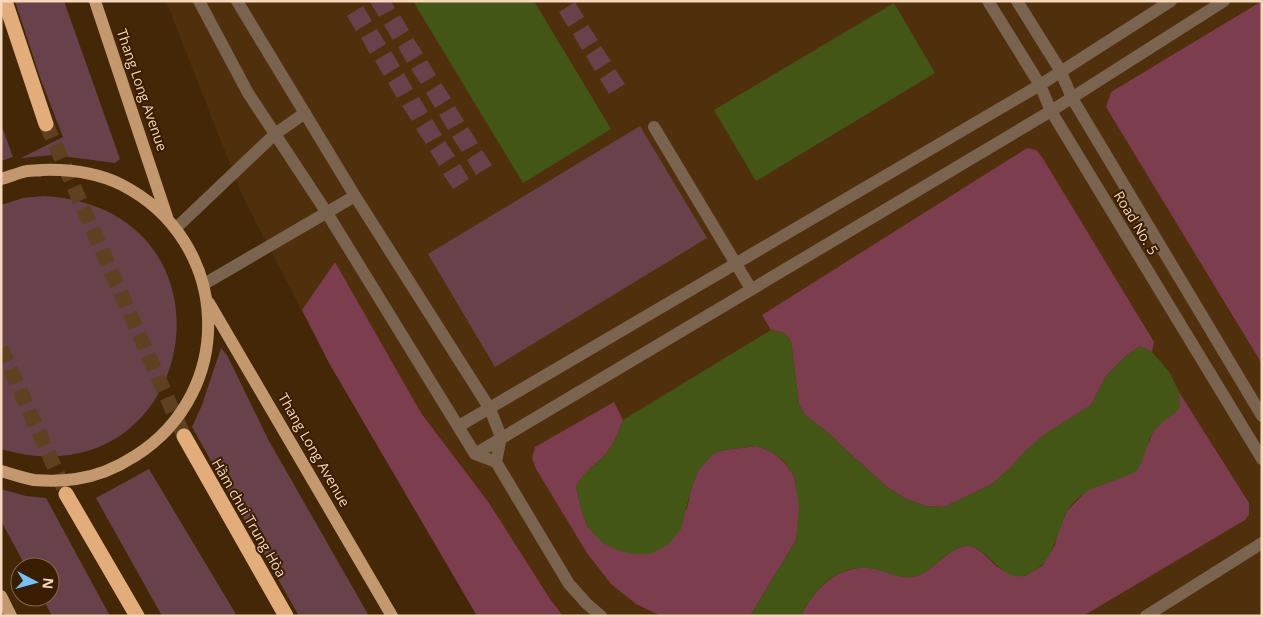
<svg xmlns="http://www.w3.org/2000/svg" width="1263" height="617" font-family="'Open Sans',sans-serif">
  <style>
    .built { fill: #502f0c }
    .green { fill: #69414b }
    .forest { fill: #7c3d4e }
    .water { fill: #445616 }
    .lines { fill: none; stroke-linecap: round; stroke-linejoin: round }
    .highway-tunnel { stroke: #5f4122; stroke-width: 15; stroke-dasharray: 15 8; stroke-linecap: butt }
    .minor { stroke: #7a6450; stroke-width: 12 }
    .major { stroke: #c4986f; stroke-width: 12 }
    .highway { stroke: #e2ac7b; stroke-width: 15 }
    .labels { text-anchor: middle; stroke-width: 4; stroke-linejoin: round; paint-order: stroke }
    .street-label { font-size: 14px; fill: #f7d7bb; stroke: #391d00 }
  </style>
  <rect width="100%" height="100%" fill="#442707"/>
  <path class="built" d="M166,1H1262V616H477L329,363L242,195Z"/>
  <path class="green" d="M15,1H64L120,159L115,163L54,155L21,158L63,137L41,80Z
    M372,1H391L395,8L379,17L370,2Z
    M575,2L584,17L568,27L559,12Z
    M363,6L372,21L356,31L347,16Z
    M400,15L409,30L393,40L384,25Z
    M588,25L598,40L582,50L573,34Z
    M377,29L386,44L370,54L361,38Z
    M413,38L423,53L407,63L398,47Z
    M601,46L611,61L595,71L586,56Z
    M391,51L400,66L384,76L375,61Z
    M427,60L436,75L421,84L411,69Z
    M615,69L625,84L609,94L600,79Z
    M404,73L413,89L397,98L388,83Z
    M441,83L451,98L435,108L426,93Z
    M419,97L428,112L412,121L402,106Z
    M455,106L464,121L448,130L439,115Z
    M432,119L442,135L426,144L416,129Z
    M1,124L13,157L1,161Z
    M640,126L707,238L495,367L428,254Z
    M468,127L478,143L462,152L452,137Z
    M445,141L455,156L439,166L430,151Z
    M482,150L492,165L476,175L467,160Z
    M460,164L469,179L453,189L443,174Z
    M43,196C252,207 199,507 1,449V205L23,198Z
    M221,348L227,355L269,441L369,616H299L192,427L202,405Z
    M149,469L237,616H162L96,498Z
    M1,489L26,496L46,498L110,616H52L42,597H50V567H26L1,521Z"/>
  <path class="forest" d="M1262,1V364L1106,107L1111,92Z
    M1027,148L1036,150L1042,157L1154,342L1152,352L1140,346L1127,355L1106,376L1091,405L1074,417L990,485L944,507L926,506L906,499L887,487L847,451L831,435L805,415L799,404L791,341L784,333L771,330L762,315Z
    M335,262L421,413L489,503L550,599L563,616H477L329,363L302,310Z
    M1179,392L1249,503V515L1245,520L1083,616H801C815,587 841,562 876,569C890,572 901,580 916,576C933,571 952,544 969,546C983,548 990,564 1003,570C1009,573 1018,574 1025,576L1042,566L1055,545L1057,535L1067,511L1087,490L1117,479L1149,442L1153,432L1179,399Z
    M614,402L623,420C618,433 613,447 603,457C591,468 585,472 576,486L581,509L588,528L687,509L691,489L699,469L713,454L723,450L757,446L772,452L785,463L794,476L800,507L796,540L750,616H661L636,604L611,584L587,553L536,469L532,458L535,447Z"/>
  <path class="water" d="M413,1H534L611,129L523,183Z
    M894,3L935,73L756,181L714,110Z
    M771,330L784,333L791,341L799,404L805,415L831,435L847,451L887,487L906,499L926,506L944,507L990,485L1007,471L1027,449L1046,433L1091,405L1106,376L1127,355L1140,346L1152,352L1170,373L1179,392L1180,408C1172,416 1158,424 1152,434C1145,445 1145,462 1135,472C1132,474 1125,476 1121,478C1098,487 1083,488 1067,511C1065,514 1064,518 1063,521C1055,542 1049,567 1026,575C1001,584 989,546 967,546C951,546 934,569 919,575C905,581 893,574 879,570C843,560 815,586 801,616H750L796,540L799,507L794,476L785,462L772,452L757,446L723,450L713,454L699,469L691,489L681,529L669,544L651,554H632L617,550L603,543L588,528L581,509L576,486C585,472 591,468 603,457C613,447 618,433 623,420Z"/>
  <g class="lines">
    <path class="highway-tunnel" d="M46,124L184,436
      M1,348L66,493"/>
    <path class="minor" d="M199,1L248,93L327,213L475,454L496,462L569,584L587,604L601,616
      M237,1L355,196L490,409L501,437L496,462
      M988,1L1040,85L1051,111L1262,459
      M1017,1L1060,70L1072,98L1262,416
      M654,127L751,289
      M176,228L275,134L305,113
      M204,284L355,196
      M459,426L1040,85L1171,1
      M475,454L1051,111L1224,1
      M1146,616L1262,543"/>
    <path class="major" d="M95,1L167,217
      M1,179C8,177 16,174 23,172C29,170 36,171 42,170C70,169 96,172 122,185C231,241 238,391 135,456C118,467 97,476 76,479C63,481 47,481 34,480C23,478 12,474 1,471
      M209,303L392,616
      M1,596L11,616"/>
    <path class="highway" d="M5,1L46,124
      M184,436L286,616
      M66,494L137,616"/>
  </g>
  <g class="labels">
    <g class="street-label">
      <text transform="translate(142 90) rotate(71)" y="5">Thang Long Avenue</text>
      <text transform="translate(1136 223) rotate(59)" y="5">Road No. 5</text>
      <text transform="translate(314 450) rotate(60)" y="5">Thang Long Avenue</text>
      <text transform="translate(249 518) rotate(60)" y="5">Hầm chui Trung Hòa</text>
    </g>
  </g>
  <rect width="1263" height="617" fill="none" stroke="#f7d7bb" stroke-width="5"/>
  <g transform="translate(35 582) rotate(96)"><circle r="24" fill="#391d00" stroke="#85674b"/>
  <path d="M0-4L9 19L0 12L-9 19Z" fill="#78bff7"/>
  <text y="-8" font-size="14" font-weight="bold" text-anchor="middle" fill="#f7d7bb">N</text>
  </g>
</svg>
